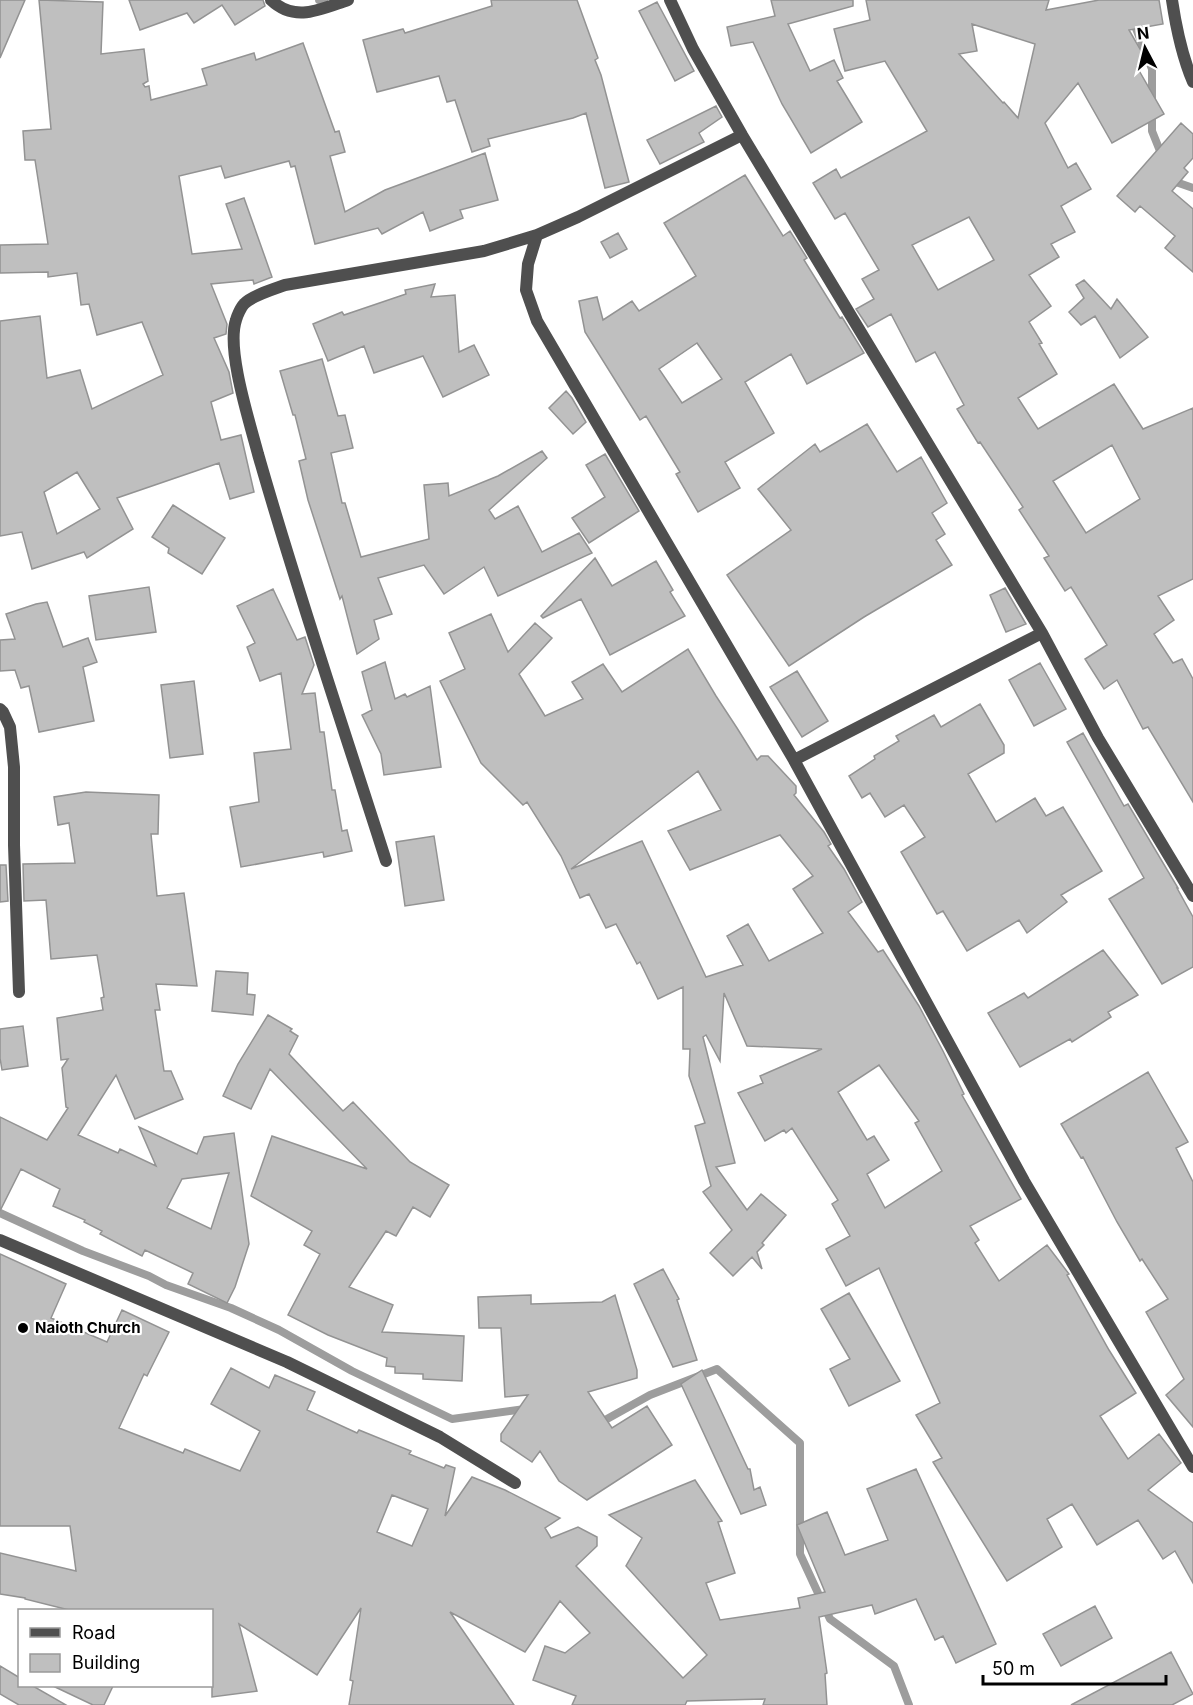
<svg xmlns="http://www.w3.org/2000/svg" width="1193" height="1705" font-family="Inter,sans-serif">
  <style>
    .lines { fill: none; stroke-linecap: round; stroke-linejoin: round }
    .stream { stroke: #9d9d9d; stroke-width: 8 }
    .building { fill: #bfbfbf; stroke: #939393; stroke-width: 1.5; fill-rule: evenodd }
    .minor { stroke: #4f4f4f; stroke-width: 12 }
    .poi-dot { fill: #000; stroke: #fff; stroke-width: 2 }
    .labels { text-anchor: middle; stroke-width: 4.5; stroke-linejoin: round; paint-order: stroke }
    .poi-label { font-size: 15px; font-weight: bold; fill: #000; stroke: #fff; text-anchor: start }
  </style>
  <rect width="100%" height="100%" fill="#fff"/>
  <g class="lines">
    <path class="stream" d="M319,0H324
      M1133,21L1152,69V131L1162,156
      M1172,179L1173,181L1193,188
      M0,1213L83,1251L149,1276L166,1285L231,1308L279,1330L352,1371L452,1419L525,1409
      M598,1424L650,1395L717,1369L800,1443V1554L830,1619L894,1666L909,1705"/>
  </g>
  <path class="building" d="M0,0H25L0,58Z
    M39,0L103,2L101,54L144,49L148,81L143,84L145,87L149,86L151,100L207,85L202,69L254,53L256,60L303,43L335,132L339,131L345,152L330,156L345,212L385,190L485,153L498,200L460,210L463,218L430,231L423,212L382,234L378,228L315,244L295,166L291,167L289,161L225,178L221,166L179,176L192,254L242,249L226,204L244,198L272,277L254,284L253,280L211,284L227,324L226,334L214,338L229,372L233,393L211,402L221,440L241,435L254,492L230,499L219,463L117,498L133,529L87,558L84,552L32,569L22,532L0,536V321L40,316L47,378L80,370L92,409L163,375L142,322L97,335L89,304L81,305L77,273L48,277V272L0,273V245L48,244L35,160H25L23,131L51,129ZM77,472L100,509L57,534L44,492Z
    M129,0H263L265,6L235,25L222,5L194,23L187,13L140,30Z
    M491,0H577L598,58L595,60L601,75L629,182L605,188L586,113L573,118L488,139L490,146L472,152L455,100L447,102L439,76L377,92L363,40L403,29L405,33L492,6Z
    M771,0H853V6L788,24L810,71L834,60L843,78L837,81L862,122L811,153L782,104L753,42L731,46L727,27L775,16Z
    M866,0H1049L1046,10L1099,0H1159L1163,24L1129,30L1147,61L1137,67L1164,114L1112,143L1078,83L1045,123L1068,168L1076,163L1091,189L1061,206L1075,232L1051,244L1059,257L1029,275L1051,306L1029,322L1042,343L1039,344L1057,374L1018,398L1038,429L1114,384L1143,429L1193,408V579L1158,596L1174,620L1154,634L1173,663L1182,659L1193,679V802L1148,727L1143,729L1117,680L1104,689L1085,659L1107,645L1071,587L1065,591L1044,558L1049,556L1019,510L1023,507L980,442L978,443L957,409L964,405L935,352L916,362L891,314L868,327L856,309L874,299L862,279L879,270L845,213L835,219L813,183L836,169L841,178L927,131L885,61L845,71L834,29L870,20ZM972,24L1035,44L1018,118L1004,102L1003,103L959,54L977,51ZM969,217L994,260L938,290L912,245ZM1112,445L1140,499L1086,533L1053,481Z
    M657,2L694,71L675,81L639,11Z
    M716,106L722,117L699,133L704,142L660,164L647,140Z
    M1181,123L1193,134V158L1184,168L1188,172L1172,191L1193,209V272L1165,248L1175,236L1140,206L1135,212L1117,196Z
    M745,175L783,236L790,231L807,258L804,260L840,318L842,317L864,353L807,384L791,354L745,382L774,433L725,462L740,488L698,512L676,474L680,472L646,416L640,420L585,332L579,301L597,297L603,320L632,301L639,311L696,276L664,223ZM697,343L722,379L682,403L659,369Z
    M618,233L627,249L610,258L601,242Z
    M1084,280L1111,309L1117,299L1148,337L1120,358L1095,316L1081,325L1069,312L1084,298L1076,285Z
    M435,284L431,297L455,295L459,352L474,345L489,375L443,397L423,356L374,373L364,346L328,361L313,324L342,312L344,315L406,294L405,290Z
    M322,359L338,416L345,415L353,448L331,453L342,503H345L361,557L429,539L424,485L448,483L449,496L498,476L542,451L547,458L489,510L495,519L518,506L542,552L579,533L592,553L498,596L484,567L444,594L424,565L378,578L392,614L374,620L379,639L357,654L342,596L340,599L308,500L299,461L306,459L295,415H293L280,371Z
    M566,391L572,398L586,422L573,434L549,408Z
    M867,424L897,472L921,457L947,503L932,513L945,534L936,540L952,565L864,617L789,666L727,575L791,530L758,489L815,444L820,452Z
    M605,454L639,511L589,543L572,518L605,497L586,465Z
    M173,505L225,538L202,574L168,553L169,548L152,537Z
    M595,558L612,586L656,561L673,590L670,592L685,616L610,655L581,599L543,618L541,616Z
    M149,587L156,632L96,640L89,596Z
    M1005,588L1026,624L1006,632L990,595Z
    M273,589L297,640L305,637L314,665L302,694L315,693L320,732H324L332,790H335L342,831L347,830L352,851L324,857L323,852L241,867L230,807L259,802L254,753L291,749L281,673L260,681L247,647L255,643L237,606Z
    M47,602L63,647L88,638L97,662L83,667L94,721L39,732L29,686L21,688L15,670L0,671V640L15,639L6,614L36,604Z
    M491,614L508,652L535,623L552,638L519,674L545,716L583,699L572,682L603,664L622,692L688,649L716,696L737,728L757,760L761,756H768L796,786V793L794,795L824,832L831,844L828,846L844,869L862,902L848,912L878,952L883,950L919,1006L943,1051L964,1094L962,1095L1021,1199L970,1226L979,1240L975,1243L999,1281L1047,1245L1069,1274L1067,1275L1109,1350L1136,1393L1100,1416L1128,1459L1159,1434L1181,1463L1148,1490L1193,1523V1583L1175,1551L1163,1559L1138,1520L1097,1545L1072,1504L1047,1519L1062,1547L1007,1581L933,1462L942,1458L916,1415L940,1403L879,1268L846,1286L826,1249L850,1236L832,1204L838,1200L792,1128L786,1133L784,1130L765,1141L738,1093L763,1083L760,1076L822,1049L747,1046L724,993L720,1061L706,1035L703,1037L735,1163L716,1167L747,1210L761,1194L786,1215L762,1243L764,1245L757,1252L762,1269L752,1257L733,1276L710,1253L732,1230L703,1192L711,1186L695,1126L705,1123L689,1076L690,1049H683V987L658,999L640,962L637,964L616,924L606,928L589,894L580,898L561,856L527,802L523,805L481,763L440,681L465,669L449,633ZM698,771L721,810L668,831L690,870L780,835L813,876L793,889L823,933L769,961L748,924L727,936L743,965L706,977L642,841L571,869ZM879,1065L919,1121L915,1123L942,1171L885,1208L867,1174L889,1160L874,1136L867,1140L838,1092Z
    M385,662L395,699L405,694L407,697L430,686L441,767L384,775L381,754L362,715L372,710L362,672Z
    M1040,663L1066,709L1034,726L1009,680Z
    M797,671L828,721L802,737L770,687Z
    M194,681L203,754L170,758L161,685Z
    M980,704L1004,745V753L968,774L996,822L1035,798L1046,816L1063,807L1102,871L1061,895L1067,902L1027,933L1019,920L967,951L943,911L937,914L901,852L925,837L904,805L885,817L870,793L862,798L849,776L875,759L874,756L899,741L896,736L934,715L941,727Z
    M1083,733L1124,806L1128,804L1178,888H1177L1193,917V967L1162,984L1109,899L1144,878L1067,742Z
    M86,792L159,795L158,834H151L157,896L184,893L197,986L156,984L160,1010H155L164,1071H171L183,1099L135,1119L116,1075L78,1135L118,1153L120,1149L156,1166L139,1127L197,1154L204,1137L234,1133L249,1244L235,1287L227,1303L188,1284L193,1273L145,1250L142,1256L100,1234L102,1231L84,1222L85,1220L53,1206L60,1189L21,1169L0,1211V1117L47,1140L68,1108L66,1107L62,1068L68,1059L61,1060L57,1018L103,1010L101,998L104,997L97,955L51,959L46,900L24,901L23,864L75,863L69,823L58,825L54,797ZM229,1173L211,1229L167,1208L182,1179Z
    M434,836L444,900L405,906L396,842Z
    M0,865H6L8,901L0,902Z
    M1103,950L1138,995L1108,1012L1111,1017L1072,1042L1070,1039L1020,1067L988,1013L1024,993L1028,998Z
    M216,971L248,973L247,994L255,995L253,1015L212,1011Z
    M268,1015L292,1029L290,1031L298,1036L289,1054L343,1111L353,1102L410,1162L449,1185L430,1217L413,1207L396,1236L386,1231L349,1287L393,1305L382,1332L464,1336L462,1381L423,1379V1374L395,1373V1367L386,1366L387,1358L328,1335L288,1315L320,1254L304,1245L312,1231L251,1196L272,1136L367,1169L270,1069L251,1109L223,1096L238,1064Z
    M23,1026L28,1066L2,1070L0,1058V1029Z
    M1148,1072L1188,1142L1176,1148L1193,1182V1427L1166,1395L1184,1379L1146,1312L1168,1299L1142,1259L1140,1261L1117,1222L1083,1157L1081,1158L1061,1124Z
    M0,1254L66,1284L51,1318L107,1342L122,1310L169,1332L147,1376L144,1374L119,1428L183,1453L185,1449L240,1471L260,1431L211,1404L231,1368L269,1388L275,1375L315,1392L307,1410L357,1433L359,1430L411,1451L409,1454L444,1468L446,1465L455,1468L445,1516L472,1477L505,1490L560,1518L545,1528L551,1538L578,1527L597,1537V1546L576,1566L683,1678L707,1655L626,1566L642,1538L609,1515L695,1480L722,1521L718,1522L735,1573L706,1583L720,1620L800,1608L798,1598L825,1592L797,1525L827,1512L845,1555L888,1540L867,1489L916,1469L996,1644L956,1663L943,1636L935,1640L916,1599L875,1614L872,1605L819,1617L827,1673L825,1674L827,1705H763L765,1699L687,1701L685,1705H572L576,1696L533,1680L545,1646L565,1653L590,1633L560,1601L525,1652L450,1612L514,1705H349L353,1681L350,1680L361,1608L317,1675L239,1624L257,1691L212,1697V1611H73L25,1599V1598L0,1594V1553L76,1571L70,1526H0ZM392,1495L428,1509L412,1546L377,1532Z
    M663,1269L679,1299L677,1300L697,1360L673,1367L634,1284Z
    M849,1293L900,1381L849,1406L830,1369L850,1359L821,1309Z
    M531,1295V1304L602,1302L615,1295L637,1370V1378L588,1392L612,1428L647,1406L672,1445L587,1500L559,1481L540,1451L532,1462L501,1441V1434L528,1395L505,1397L501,1328H479L478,1297Z
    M702,1370L748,1469H750L754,1490L760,1487L766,1505L741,1514L681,1384Z
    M1095,1606L1112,1638L1061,1666L1043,1634Z
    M1171,1652L1193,1694L1172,1705H1071Z
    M0,1666L20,1678V1686H33L66,1705H19L0,1694Z
    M53,1686H113L104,1705H93Z"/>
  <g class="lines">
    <path class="minor" d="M271,0C295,23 321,9 348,0
      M670,0L693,49L742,135L1042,633L1098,738L1193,896
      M1172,0C1176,27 1182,56 1193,82
      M537,235L528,264L526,290L537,321L794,760L1024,1181L1193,1467
      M0,709L3,712L10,727L14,767V845L19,992
      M794,760L1042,633
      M386,861C343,726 297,591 258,454C250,423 226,350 236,320C237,316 241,307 244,304C251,296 274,289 285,285L484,251L537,235L578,217L742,135
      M0,1240L287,1362L440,1437L515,1483"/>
  </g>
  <circle class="poi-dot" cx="23" cy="1328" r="6"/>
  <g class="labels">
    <g class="poi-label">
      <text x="35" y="1333">Naioth Church</text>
    </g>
  </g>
  <rect x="18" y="1609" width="195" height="78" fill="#ffffff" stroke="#999999" stroke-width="1.5"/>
  <rect x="30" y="1628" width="30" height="9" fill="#4f4f4f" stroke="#999999" stroke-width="1.5"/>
  <text x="72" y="1639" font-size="18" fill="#000000">Road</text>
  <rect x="30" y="1654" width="30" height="18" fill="#bfbfbf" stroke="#999999" stroke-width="1.5"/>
  <text x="72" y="1669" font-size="18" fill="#000000">Building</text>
  <g transform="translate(1145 48) rotate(353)" stroke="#ffffff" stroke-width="4.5" paint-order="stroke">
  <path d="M0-4.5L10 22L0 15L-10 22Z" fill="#000000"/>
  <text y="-9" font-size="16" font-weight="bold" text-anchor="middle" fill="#000000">N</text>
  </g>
  <path d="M983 1675v9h183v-9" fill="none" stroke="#000000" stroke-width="3"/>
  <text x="992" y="1675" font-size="18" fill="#000000" stroke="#ffffff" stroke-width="4.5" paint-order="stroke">50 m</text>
</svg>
